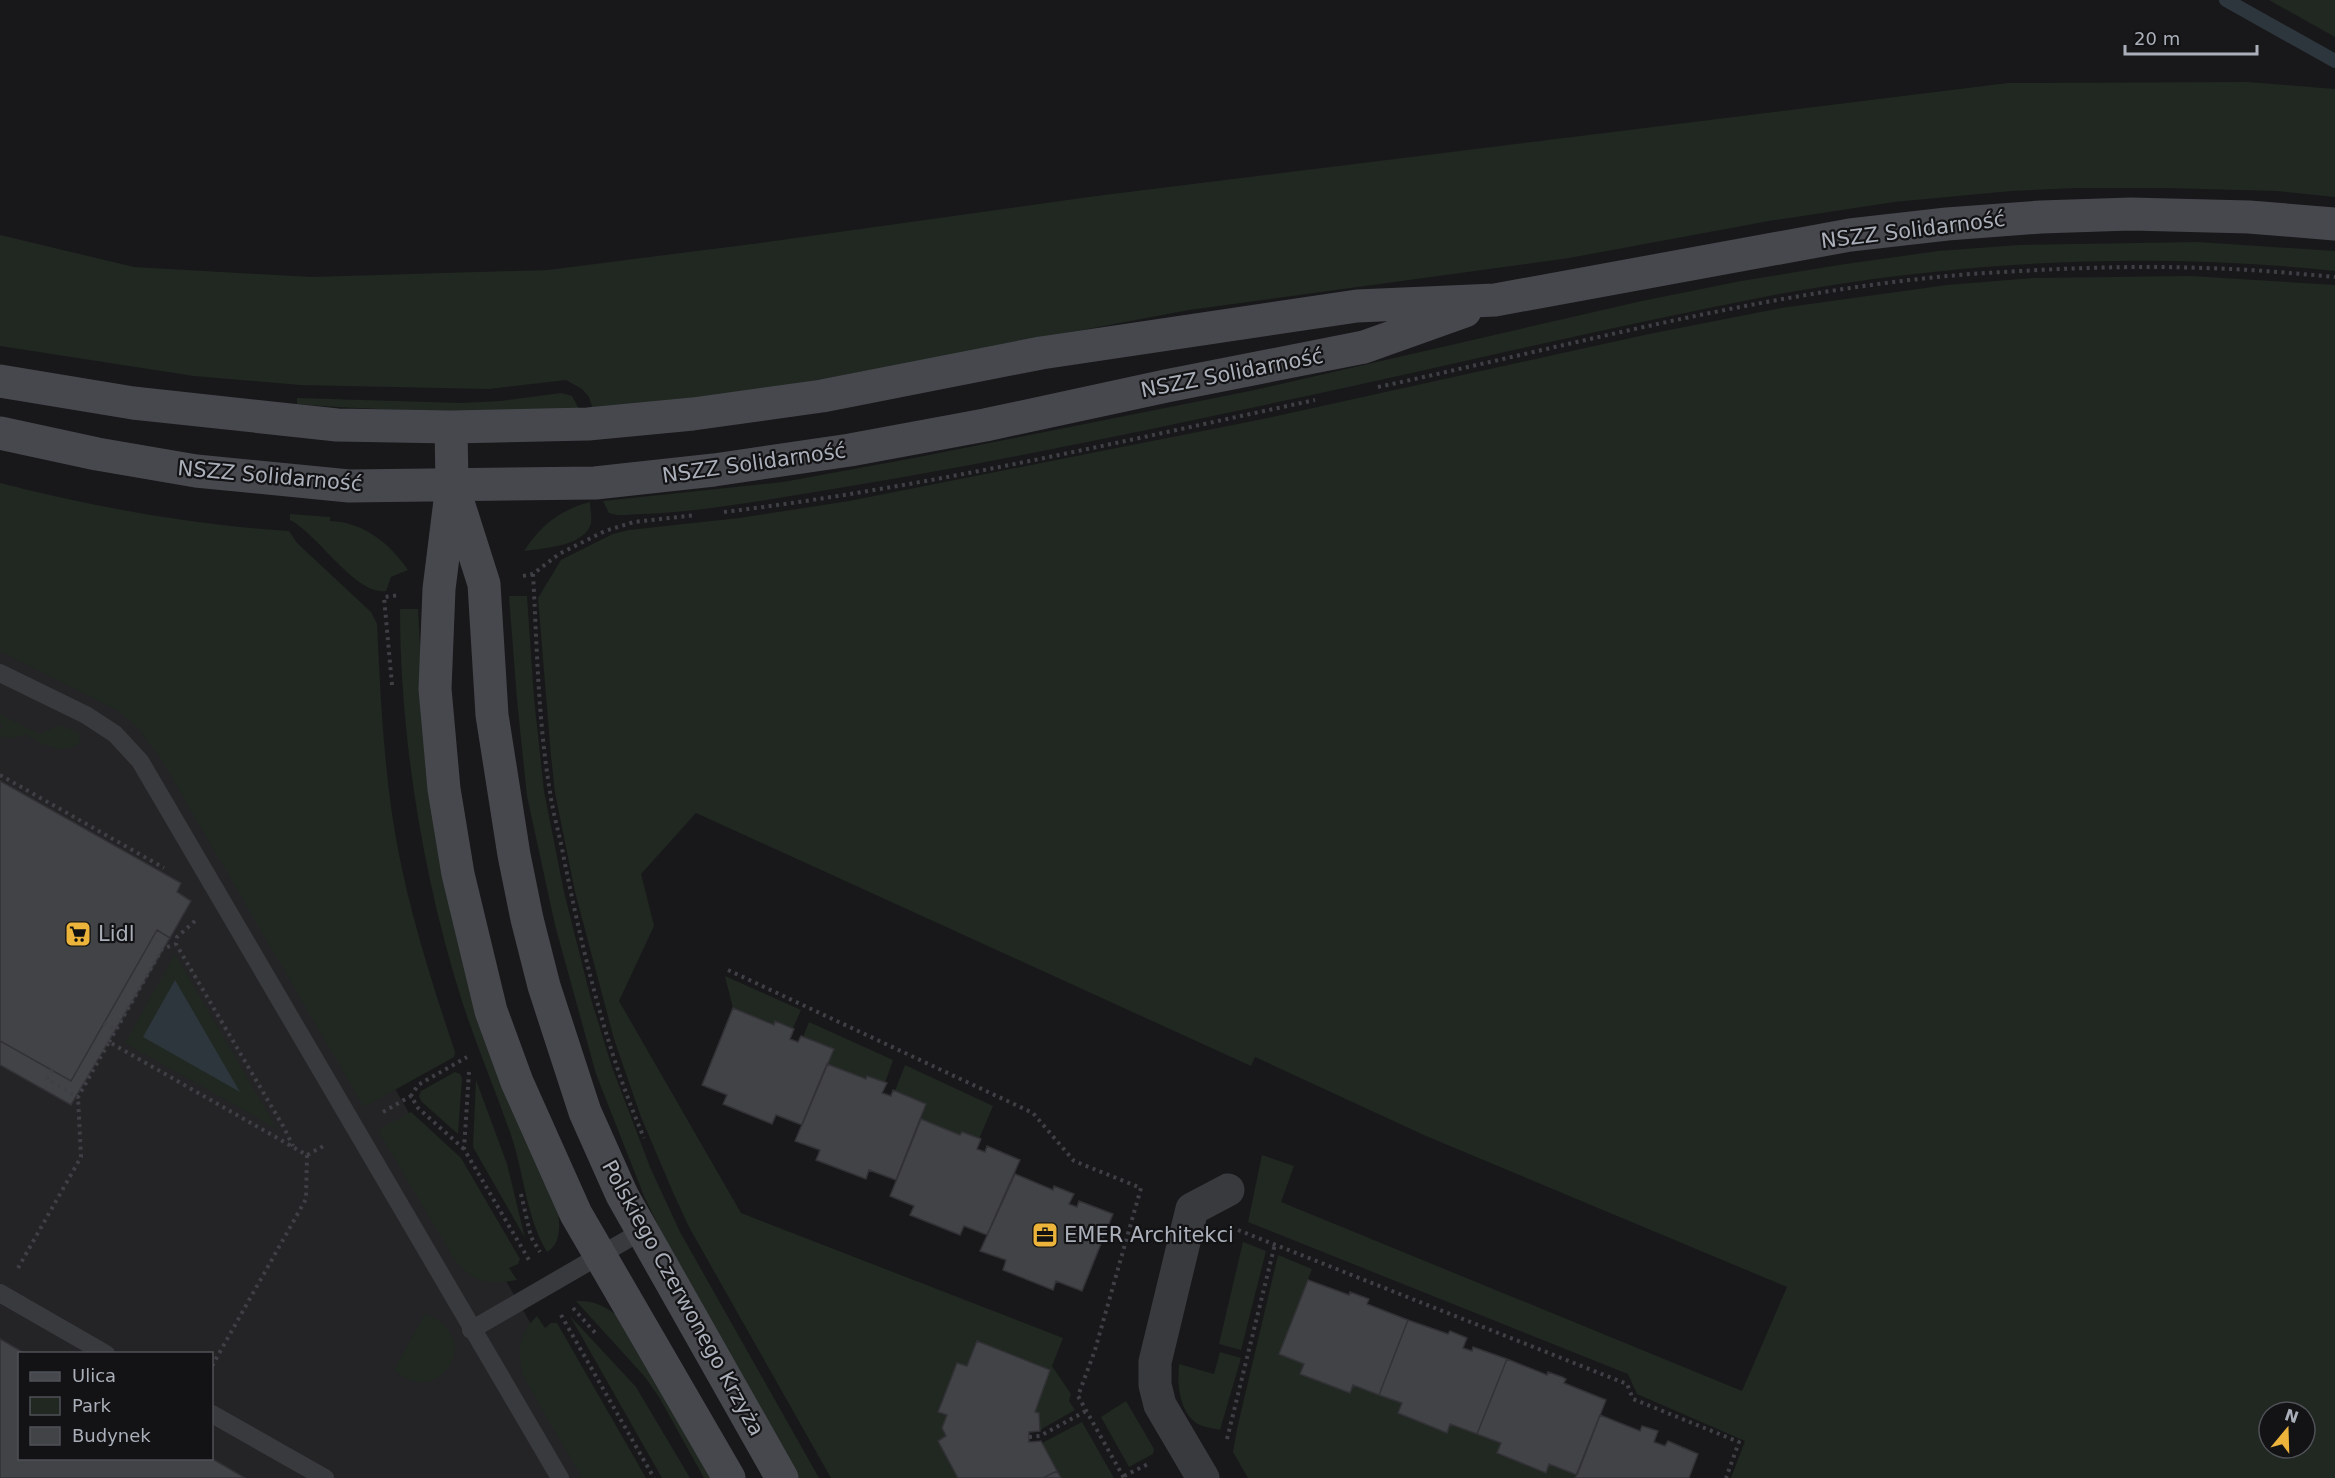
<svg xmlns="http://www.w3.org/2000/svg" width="2335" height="1478" font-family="'DejaVu Sans',sans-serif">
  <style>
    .built { fill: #242427; fill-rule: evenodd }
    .green { fill: #202821; fill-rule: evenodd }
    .water { fill: #2e363d }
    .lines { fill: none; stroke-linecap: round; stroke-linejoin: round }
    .stream { stroke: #2e363d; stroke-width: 14 }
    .building { fill: #424347; stroke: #323236; stroke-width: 1.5 }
    .path { stroke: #3f4045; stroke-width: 4; stroke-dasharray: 3 4.5; stroke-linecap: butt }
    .lane { stroke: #393a3e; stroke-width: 18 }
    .street { stroke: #393a3e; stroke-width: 33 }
    .secondary { stroke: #47484e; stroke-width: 33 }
    .labels { text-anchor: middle; stroke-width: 4.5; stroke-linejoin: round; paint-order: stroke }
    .street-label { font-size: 21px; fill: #aaafb9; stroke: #131315 }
    .poi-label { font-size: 21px; fill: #aaafb9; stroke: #131315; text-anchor: start }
  </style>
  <rect width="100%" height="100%" fill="#18181a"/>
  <path class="built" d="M0,625L186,697L320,959L620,1478H0ZM20,1354H212V1458H20Z"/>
  <path class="green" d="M2269,0H2335V37Z
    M2248,82L2335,89V197L2277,191L2166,188H2077L2011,191L1894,202L1769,221L1569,258L1189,310L791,385L693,399L593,409L589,397L582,389L566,380L489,389L300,385L194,376L0,346V235L134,267L311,277L548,270L767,242L1096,196L2008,83Z
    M2198,242L2335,251V271C2149,251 1958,261 1774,295C1633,322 1493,355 1353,386C1172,425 991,464 809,493C754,502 698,512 643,514C630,514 621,517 609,513L603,501L783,482L914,458L1250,391L1642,301L1741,281L1839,265L1938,251L2019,245Z
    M2191,276L2335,285V1478H1731L1745,1441L1637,1394L1628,1374L1248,1222L1262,1155L1294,1166L1281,1202L1742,1391L1787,1287L1426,1136L1255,1057L1251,1066L696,813L641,874L654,926L619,1001L741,1213L1063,1338L1052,1366L1071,1394L1069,1401L1075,1410L1040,1430L1039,1413L1035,1412L1050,1370L977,1341L967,1366L957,1363L938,1411L947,1415L942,1428L946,1436L938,1442L958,1478H831L689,1227L672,1190L641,1117L614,1039L575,892L555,793L551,756L538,598L561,560L613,534L629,530L739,518L849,501L1263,419L1649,334L1781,308L1947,285L2033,278ZM2269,1412H2305V1448H2269Z
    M561,393L572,396L579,409C484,412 391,412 297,404V398L461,403L501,401Z
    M0,483C94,507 192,525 289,531L297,543L371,612L377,624C380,688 383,751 392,814C404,896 429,974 455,1052L454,1057L364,1107L161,759L138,728L120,712L0,651Z
    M590,502C590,510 593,519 590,526C581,547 543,548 524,551C541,525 560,510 590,502Z
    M290,514L330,517V521C364,522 390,544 408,570L391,577L386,591C356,596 317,533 290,520Z
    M509,596H527L534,698L544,791L564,892L591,999L612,1067L650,1167L680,1232L819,1478H799L703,1310L666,1242L644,1196L596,1074L555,925L527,796L517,700Z
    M400,609H418L422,685L558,1211C560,1226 561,1244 547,1252C526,1217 524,1173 511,1135C495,1089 476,1045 461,998C423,877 400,737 400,609Z
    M0,714L39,734L60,725L77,732L80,738L79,744C61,756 44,744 26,735L11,738L0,737V730L3,725L0,722Z
    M175,954L277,1129L125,1043Z
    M725,976L801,1010L793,1028L776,1021L774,1025L733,1008Z
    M809,1022L893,1060L885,1083L868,1076L866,1079L827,1064L803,1037Z
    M905,1065L993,1106L979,1139L962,1132L960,1135L921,1119L926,1104L895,1091Z
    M455,1072L460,1074L462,1078L458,1134L422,1102L419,1096L421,1091Z
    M476,1080L507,1164L525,1238L473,1147Z
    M411,1112L461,1158L520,1259L518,1264L509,1268L517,1280C487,1286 473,1282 454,1259L378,1130Z
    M1243,1242L1266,1251L1241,1350L1219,1344Z
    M1278,1255L1312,1269L1279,1354L1304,1364L1300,1374L1353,1385L1402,1403L1399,1413L1447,1433L1450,1424L1501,1443L1497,1454L1546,1473L1549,1464L1577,1475L1575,1478H1248L1233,1452L1237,1429Z
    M576,1301C593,1300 605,1306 618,1316L712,1478H704L659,1397L645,1377Z
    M425,1314C488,1337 438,1411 394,1370Z
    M537,1316L545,1328L551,1323H557L646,1478H582L523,1376C517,1352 518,1334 537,1316Z
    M570,1316L636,1387L690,1478H662Z
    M1220,1352L1241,1358L1220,1430C1213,1428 1202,1427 1196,1423C1179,1410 1177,1384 1179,1364L1214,1374Z
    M1126,1401L1154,1449L1153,1454L1129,1467L1101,1417Z
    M1082,1422L1114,1478H1061L1042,1443Z"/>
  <path class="water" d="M175,980L240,1092L143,1037Z"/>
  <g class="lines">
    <path class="stream" d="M2226,0L2335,61"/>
  </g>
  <path class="building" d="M0,781L181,883L177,892L191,901L170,938L157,930L71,1081L0,1041Z
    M157,930L170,938L71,1105L0,1065V1041L71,1081Z
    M733,1008L774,1025L775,1021L794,1029L790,1039L798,1042L801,1036L834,1049L802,1125L776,1115L772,1124L723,1104L727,1095L702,1085Z
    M827,1064L866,1079L867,1076L887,1083L882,1093L891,1096L893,1090L926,1104L896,1180L869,1170L866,1179L816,1160L820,1150L795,1141Z
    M921,1119L960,1135L962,1132L981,1139L977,1149L985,1152L987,1146L1020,1160L987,1235L964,1226L960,1235L910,1215L914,1206L890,1196Z
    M1015,1174L1053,1190L1054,1186L1074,1194L1069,1204L1077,1207L1079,1201L1113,1214L1082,1291L1056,1281L1053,1290L1003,1270L1006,1260L980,1251Z
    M1308,1280L1349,1295L1350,1292L1369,1299L1367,1304L1408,1320L1379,1395L1353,1385L1350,1393L1300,1374L1304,1364L1279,1354Z
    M1408,1320L1448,1334L1450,1331L1467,1338L1463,1348L1472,1351L1473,1347L1507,1359L1477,1434L1450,1424L1447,1433L1398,1413L1402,1403L1379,1395Z
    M0,1339L26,1354H20V1458H211L245,1478H0Z
    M977,1341L1050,1370L1035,1412L1039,1413L1040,1431L1029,1432V1442L1041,1441L1057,1471L1043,1478H958L938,1441L946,1436L942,1428L947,1415L938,1412L957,1363L967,1366Z
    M1507,1359L1547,1375L1548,1372L1562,1377L1566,1379L1564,1383L1606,1400L1577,1475L1549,1464L1546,1473L1497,1453L1501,1443L1477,1434Z
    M1600,1415L1640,1431L1642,1426L1658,1431L1654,1442L1665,1446L1668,1441L1698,1454L1689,1478H1575Z
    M1057,1471L1061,1478H1043Z"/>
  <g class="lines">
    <path class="path" d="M1378,387C1574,345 1770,290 1971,274C2048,269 2126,265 2204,268C2248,269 2291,273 2335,277
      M724,512C923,488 1119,442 1315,400
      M533,574C537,646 538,720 550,792C553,814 560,836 564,859C583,953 606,1050 644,1138
      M523,576L533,574L559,554L605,531L634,522L696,515
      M392,685L384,597L400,595
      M0,775L164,868
      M195,921L177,937L176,944L283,1126L293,1146
      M728,970L1033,1113L1074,1161L1141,1188L1095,1350L1078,1396L1124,1478
      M104,1023L116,1030
      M109,1042L162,949L176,944
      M52,1070L47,1079L78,1097L109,1042L307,1155L327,1144
      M469,1072L464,1149L529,1260
      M383,1112L411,1096
      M464,1149L418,1108L411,1096L418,1085L467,1057
      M521,1194L531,1237L540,1252
      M1238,1230L1627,1384L1633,1399L1739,1442L1726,1478
      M18,1268L81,1157L78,1097
      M573,1308L598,1336
      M561,1315L654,1478
      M212,1366L306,1199L307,1155
      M1029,1437L1040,1436L1086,1411
      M1227,1439L1275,1244
      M1124,1476L1150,1463"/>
    <path class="lane" d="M0,673L86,715L115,734L140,761L560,1478
      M0,1293L106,1354
      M471,1330L642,1231
      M212,1414L325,1478"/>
    <path class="street" d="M1203,1478L1160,1405L1155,1385V1362L1192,1209L1228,1190"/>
    <path class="secondary" d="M0,381L133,403L337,425L451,427L588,424L693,414L822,396L1041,353L1357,306L1495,300L1850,235L1947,224L2041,217L2131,214L2249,217L2335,224
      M451,427L452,485L439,589L435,689L444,789L458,874L491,1011L517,1082L576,1214L729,1478
      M0,433L97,454L196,471L349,486L595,483L714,470L850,450L985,425L1166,386L1364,347L1465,311
      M456,496L484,584L492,715L514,855L527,919L544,986L585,1112L622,1195L782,1478"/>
  </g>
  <defs>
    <g id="supermarket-square" transform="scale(1.35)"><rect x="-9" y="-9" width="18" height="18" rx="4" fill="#edb43c" stroke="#131315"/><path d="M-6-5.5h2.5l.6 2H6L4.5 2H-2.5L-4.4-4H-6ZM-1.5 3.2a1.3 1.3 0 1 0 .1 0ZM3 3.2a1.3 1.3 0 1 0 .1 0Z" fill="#111"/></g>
    <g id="office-square" transform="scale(1.35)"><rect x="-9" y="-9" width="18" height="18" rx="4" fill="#edb43c" stroke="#131315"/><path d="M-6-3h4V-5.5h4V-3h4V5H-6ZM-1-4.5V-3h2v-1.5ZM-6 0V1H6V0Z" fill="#111"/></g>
  </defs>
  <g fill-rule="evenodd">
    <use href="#supermarket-square" x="78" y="934"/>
    <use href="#office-square" x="1045" y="1235"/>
  </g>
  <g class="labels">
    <g class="street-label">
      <text transform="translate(1913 230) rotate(-7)" y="7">NSZZ Solidarność</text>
      <text transform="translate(1232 373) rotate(-11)" y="7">NSZZ Solidarność</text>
      <text transform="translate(754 463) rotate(-8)" y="7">NSZZ Solidarność</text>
      <text transform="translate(270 476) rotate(5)" y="7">NSZZ Solidarność</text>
      <text transform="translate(683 1298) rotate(61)" y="7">Polskiego Czerwonego Krzyża</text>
    </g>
    <g class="poi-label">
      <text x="98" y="941">Lidl</text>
      <text x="1064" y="1242">EMER Architekci</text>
    </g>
  </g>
  <rect x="18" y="1352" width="195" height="108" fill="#131315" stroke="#4f5157" stroke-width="1.5"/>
  <rect x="30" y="1372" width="30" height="9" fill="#47484e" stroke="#4f5157" stroke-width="1.5"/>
  <text x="72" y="1382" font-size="18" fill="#aaafb9">Ulica</text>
  <rect x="30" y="1397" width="30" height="18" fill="#202821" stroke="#4f5157" stroke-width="1.5"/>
  <text x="72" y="1412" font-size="18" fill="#aaafb9">Park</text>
  <rect x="30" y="1427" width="30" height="18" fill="#424347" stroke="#4f5157" stroke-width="1.5"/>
  <text x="72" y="1442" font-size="18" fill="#aaafb9">Budynek</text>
  <g transform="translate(2287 1430) rotate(19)"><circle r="28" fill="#131315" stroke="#4f5157" stroke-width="1.5"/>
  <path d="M0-4.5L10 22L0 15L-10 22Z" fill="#edb43c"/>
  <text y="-9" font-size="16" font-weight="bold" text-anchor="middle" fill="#aaafb9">N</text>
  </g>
  <path d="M2125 45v9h132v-9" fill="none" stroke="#aaafb9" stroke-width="3"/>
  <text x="2134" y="45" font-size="18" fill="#aaafb9" stroke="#131315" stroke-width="4.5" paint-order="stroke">20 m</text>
</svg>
